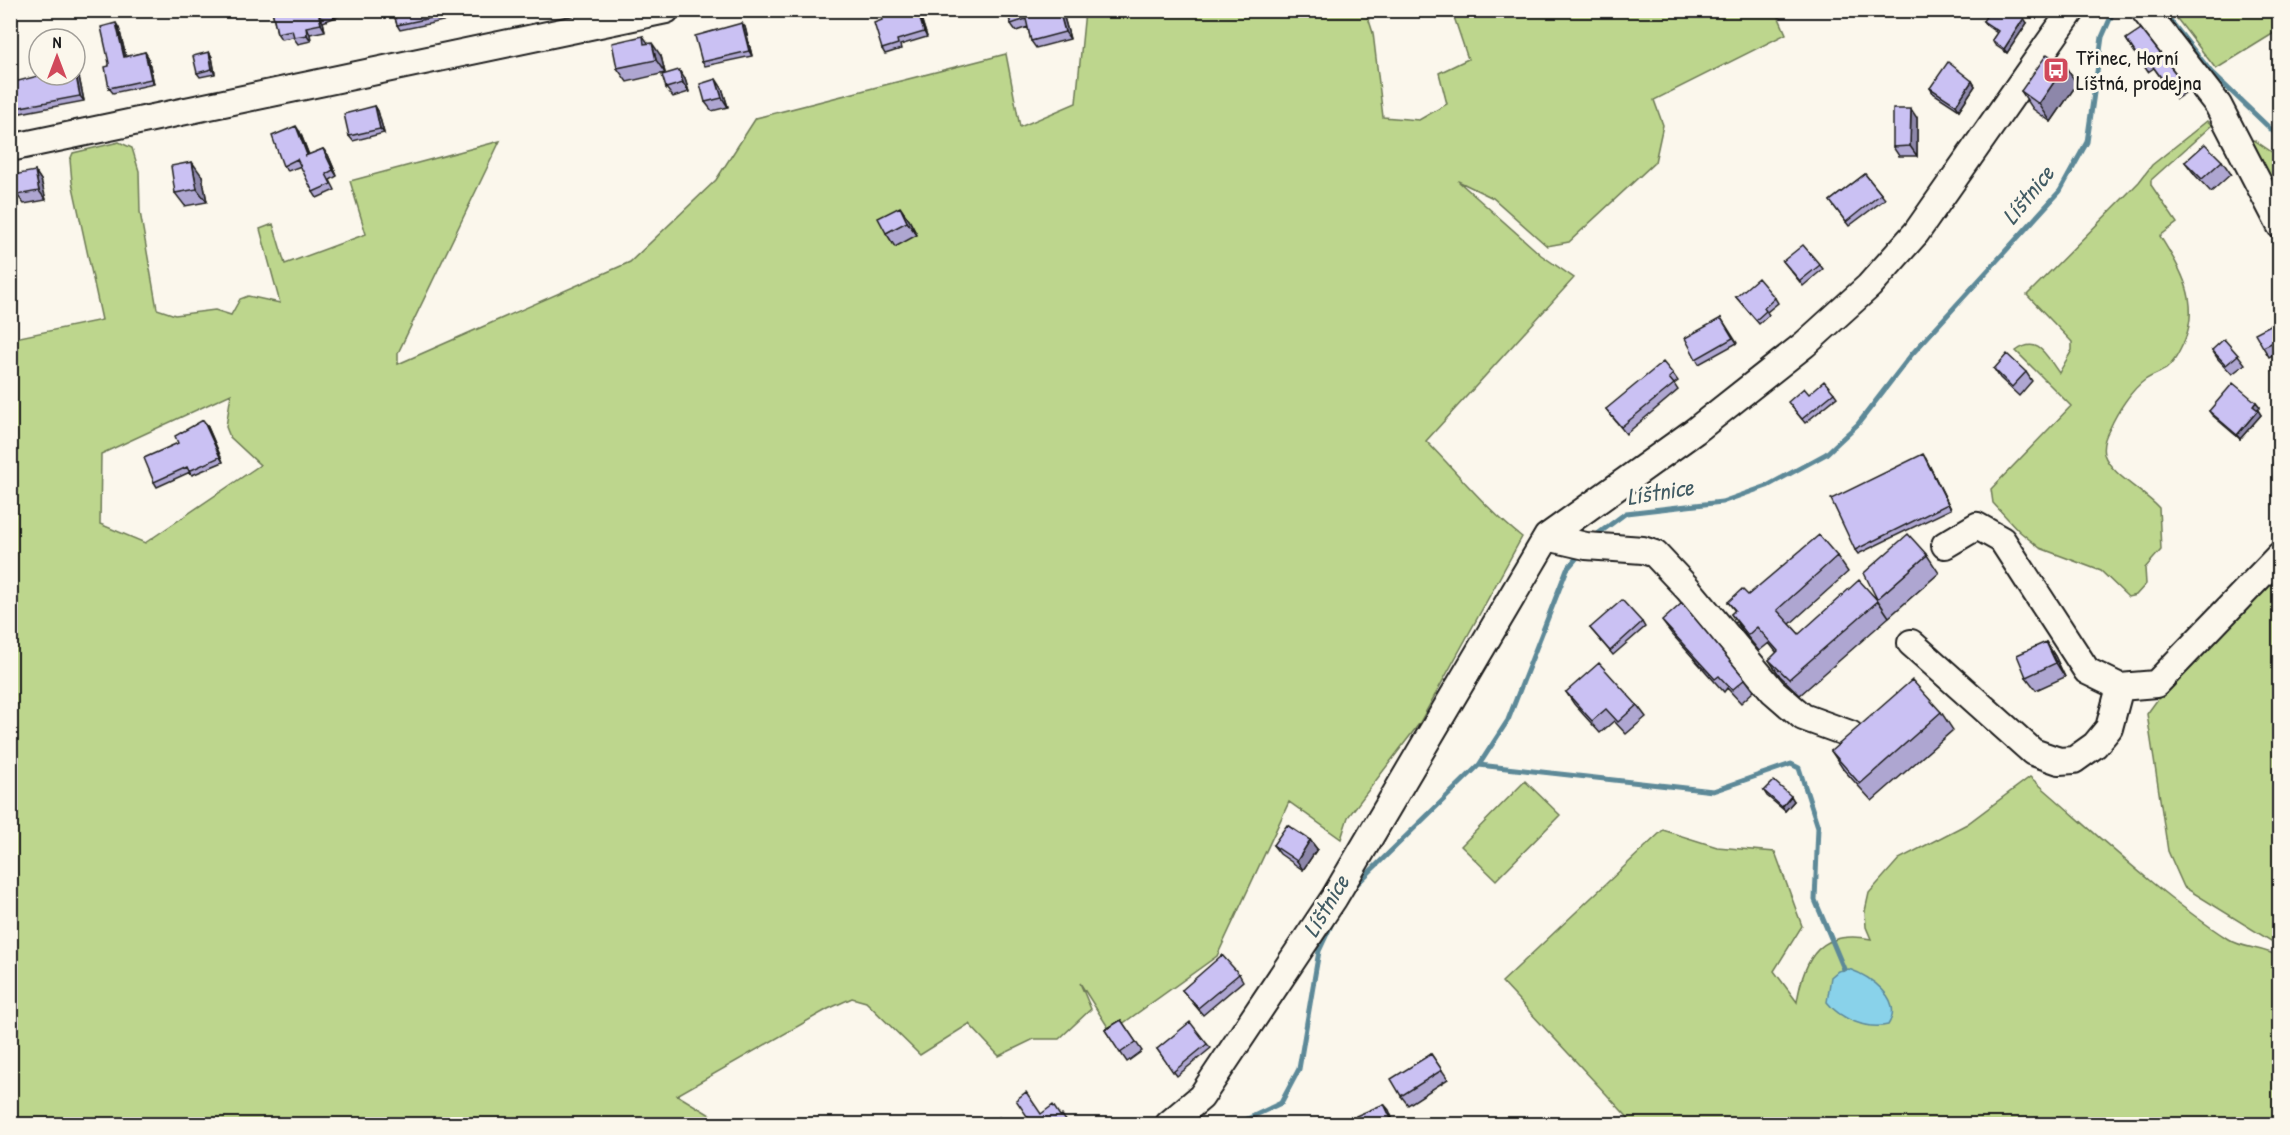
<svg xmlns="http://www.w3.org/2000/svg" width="2290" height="1135" font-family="'Patrick Hand',sans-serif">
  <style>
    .green { fill: #bdd68d; stroke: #6c7954; stroke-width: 1.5; fill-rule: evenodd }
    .water { fill: #89d2ea; stroke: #5d8998; stroke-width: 1.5 }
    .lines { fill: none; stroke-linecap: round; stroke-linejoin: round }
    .stream { stroke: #5d8998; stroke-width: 5 }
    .minor-casing { stroke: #1c1c1c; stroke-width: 30 }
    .minor { stroke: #fbf7ec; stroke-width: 26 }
    .wall { fill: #aea6d1; stroke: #1c1c1c; stroke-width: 1.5 }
    .shaded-wall { fill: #8d87aa; stroke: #1c1c1c; stroke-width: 1.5 }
    .building { fill: #cac1f3; stroke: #1c1c1c; stroke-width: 1.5 }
    .labels { text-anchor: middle; stroke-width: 6; stroke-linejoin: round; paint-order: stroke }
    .poi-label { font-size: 22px; fill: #1c1c1c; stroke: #fbf7ec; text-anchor: start }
    .water-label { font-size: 24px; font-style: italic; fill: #425c64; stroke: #fbf7ec }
  </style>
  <rect width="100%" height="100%" fill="#fbf7ec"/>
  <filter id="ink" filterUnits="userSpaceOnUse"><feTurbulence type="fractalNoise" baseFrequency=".0167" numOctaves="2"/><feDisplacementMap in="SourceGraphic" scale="12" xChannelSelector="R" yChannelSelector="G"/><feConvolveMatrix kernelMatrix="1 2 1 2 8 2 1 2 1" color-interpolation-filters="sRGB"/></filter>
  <g filter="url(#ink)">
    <path class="green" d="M1085,11H1366L1373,33L1383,117L1419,120L1447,104L1439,73L1468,59L1452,11H1790L1779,18L1786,34L1654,100L1663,125L1655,162L1569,242L1547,246L1493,198L1458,181L1541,255L1574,278L1426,441C1458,473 1486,509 1522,537L1419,724L1348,817L1341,839L1289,802L1217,956L1111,1032L1080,983L1091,1009L1059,1039H1034L999,1056L969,1024L920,1055L866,1002L852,998L828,1009L677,1095L725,1124H11L10,339L102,320L72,182L70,160L73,153L119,142L132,148L139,171L140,212L157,309L175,315L215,310L231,315L240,299L248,296L280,303L260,229L273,224L285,264L366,234L350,181L500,141L398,353V364L630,262L716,180L756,118L1006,54L1020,127L1076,103ZM231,394L226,427L230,437L260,465L145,543L100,524L101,454Z
      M2171,11H2279V30L2216,69Z
      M2207,121L2212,125L2151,180V185L2177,223L2160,236C2181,270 2201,302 2184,342C2179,352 2175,362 2166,369C2160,373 2152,375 2145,380C2132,389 2117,412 2110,428C2106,435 2102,446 2104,454C2111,475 2144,491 2159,508L2161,550L2145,568L2146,584L2136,595L2128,597L2101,571L2040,548L2019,531L1993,503L1991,489L2071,406L2016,351C2039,335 2046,356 2059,373L2072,350V342L2027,295L2139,182L2152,165Z
      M2254,140L2279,157V206L2250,146Z
      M2279,569V946L2184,887L2168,851L2147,714L2168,685Z
      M2030,777C2092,830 2160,895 2228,939C2243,949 2264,947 2279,957V1124H1634L1502,982L1663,830L1717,847L1775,852L1802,926L1774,971L1797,1002C1804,957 1821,929 1871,939L1866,927L1865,911L1869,893L1899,859L1967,824Z
      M1525,781L1560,815L1496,880L1461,846Z"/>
    <path class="water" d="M1849,969C1869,976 1905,999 1888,1025C1867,1030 1840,1019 1827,1002L1831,977L1838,971Z"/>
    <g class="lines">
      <path class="stream" d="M2162,10L2211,72L2280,138
        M1591,539L1626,513L1722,502L1767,486L1826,454L1858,424L1912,354L2060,191L2087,142L2102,37L2114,10
        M1479,765L1713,791L1791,764L1799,768L1818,827L1815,900L1844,969
        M1354,887L1479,765L1508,720L1567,569L1580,554
        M1237,1124L1281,1103L1299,1069L1319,951L1333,921"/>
      <g class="minor-casing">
        <path id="minor" d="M2144,10L2218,105L2280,225
          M10,148L666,10
          M1547,537L1586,546L1643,550L1655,554L1688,589L1773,691L1803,717L1850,734
          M1945,545L1977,526L2002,540L2087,671L2120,687L2156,684L2280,555
          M1911,643L2033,752L2059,761L2074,760L2095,745L2109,728L2120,687
          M1169,1124L1201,1097L1334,898L1547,537L1695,431L1805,344L1869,286L1916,233L2072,10"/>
      </g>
      <use href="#minor" class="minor"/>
    </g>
    <path class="wall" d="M272,10H335L339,16L323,22L325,31L310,34L311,41L298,44L293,37L281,39L277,33Z
      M393,10H455V12L447,14L448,20L400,30L397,25Z
      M1062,10L1070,39L1036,48L1031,41L1028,27L1016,31L1011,24L1007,12Z
      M920,15L927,37L900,45L901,49L885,54L882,49L899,16Z
      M1983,21L2027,23L2007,53L1995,45L1992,40L1997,33L1986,25Z
      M745,27L752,56L705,66L702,62Z
      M119,28L126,57L145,52L148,57L154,84L113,93L109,88V66Z
      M643,36L648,43L661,56L665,73L627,82L617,68Z
      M2126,39L2180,79L2188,91L2176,99L2154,68L2148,72Z
      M209,52L212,57L215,74L200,77L197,73Z
      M2065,66L2077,84L2051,122L2033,109L2021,91Z
      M78,72L84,101L10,115V83Z
      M685,79L689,92L673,97L666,88Z
      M1972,81L1975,86L1959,110L1933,93L1930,88Z
      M722,88L728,107L712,111L705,102Z
      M375,106L378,111L384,133L353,141L349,136Z
      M1917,118V156H1899L1893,147Z
      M300,132L309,155L323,149L328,155L337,176L330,180L335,190L317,198L313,192L301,166L288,171L283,166Z
      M2222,161L2231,174L2211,192L2195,175L2185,162Z
      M35,171L41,180L46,200L24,204L17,195Z
      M1865,174L1885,199L1849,226L1830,201Z
      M202,176L207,202L185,206L175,193Z
      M909,220L917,235L895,247L886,233Z
      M1783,261L1820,265L1823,269L1803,286Z
      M10,266L12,268L16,288L10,289Z
      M1736,297L1775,298L1778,303L1767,312L1769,315L1759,324Z
      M1721,318L1737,343L1699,364L1696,359Z
      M2280,319V351L2269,357L2263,347Z
      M2212,350L2238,355L2245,364L2232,374L2218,359Z
      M1994,369L2026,372L2032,381L2019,396L2000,378Z
      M1673,374L1678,381L1674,384L1678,390L1626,434L1606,409Z
      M1834,393L1837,397L1805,423L1791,406L1809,394Z
      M2256,402L2260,407L2257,410L2261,415L2240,439L2212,415L2209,411Z
      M207,425L223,462L192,475L190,472L157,487L154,482L178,443Z
      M1926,459L1951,509L1858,554L1855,550Z
      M1927,555L1939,573L1889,617L1877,599Z
      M1837,556L1848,572L1790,624L1799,634L1878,601L1889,617L1800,695L1780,676L1769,660L1777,653L1769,643L1759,651L1742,630L1731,614L1735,611L1728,602L1748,595Z
      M1662,621L1745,679L1754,691L1741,703L1727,688L1724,692L1671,633Z
      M1642,622L1645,627L1613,655L1590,628Z
      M2046,642L2055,656L2065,677L2036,690L2026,677Z
      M1566,692L1637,705L1646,717L1626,734L1614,721L1600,733L1574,704Z
      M1941,712L1953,730L1872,801L1843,769L1831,751Z
      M1764,791L1794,801L1785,811L1767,796Z
      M1310,840L1317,849L1303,870L1280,854L1273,845Z
      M1239,974L1243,981L1203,1015L1182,990Z
      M1121,1020L1142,1051L1127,1062L1105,1030Z
      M1207,1044L1211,1048L1177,1076L1157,1049Z
      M1431,1054L1448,1079L1408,1105L1401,1096Z"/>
    <path class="shaded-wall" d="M917,10L920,15L927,37L924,32Z
      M1059,10H1062L1070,39L1065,32Z
      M319,16L323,22L325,31L321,24Z
      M2024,18L2027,23L2007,53L2004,49Z
      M116,23L119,28L127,62L124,57Z
      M742,23L745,27L752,56L749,51Z
      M306,27L310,34L311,41L307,35Z
      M652,43L661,56L665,73L656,60Z
      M145,52L148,57L154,84L151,79Z
      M209,52L212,57L215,74L212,69Z
      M2065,66L2077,84L2051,122L2039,104Z
      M75,68L78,72L84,101L80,96Z
      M679,70L685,79L689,92L683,83Z
      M716,79L722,88L728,107L722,98Z
      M1972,81L1975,86L1959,110L1956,105Z
      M375,106L378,111L384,133L380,129Z
      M1911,109L1917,118V156L1910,146Z
      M296,126L300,132L311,161L307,155Z
      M323,149L328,155L337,176L333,170Z
      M192,162L202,176L207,202L197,189Z
      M35,171L41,180L46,200L39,191Z
      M900,207L909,220L917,235L907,222Z
      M10,266L12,268L16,288L10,280Z
      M2256,402L2260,407L2256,410L2253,406Z
      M2258,410L2261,415L2240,439L2237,435Z
      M203,420L207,425L223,462L220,457Z
      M1923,454L1926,459L1951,509L1948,504Z
      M2046,642L2055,656L2065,677L2056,663Z
      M1791,796L1794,801L1785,811L1782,807Z
      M1310,840L1317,849L1303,870L1297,861Z
      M1384,1104L1389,1110L1395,1125H1394Z"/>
    <path class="building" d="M272,10H332L319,16L321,24L306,27L307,35L294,37L292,30L277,33Z
      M393,10H444L445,15L397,25Z
      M895,10L897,16L917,10L924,32L897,40L898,44L882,49L874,23L882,20L881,15Z
      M1011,10H1059L1065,32L1031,41L1026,19L1011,24L1007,12Z
      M1990,10H2013L2024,18L2004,49L1992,40L1998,31L1983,21Z
      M116,23L124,57L145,52L151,79L109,88L105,67L109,66V63L101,27Z
      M742,23L749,51L702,62L695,36Z
      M2141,29L2180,79L2168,87L2146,57L2140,60L2126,39Z
      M643,36L644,44L652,43L656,60L617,68L612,43Z
      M209,52L212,69L197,73L193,56Z
      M2047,54L2065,66L2039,104L2021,91Z
      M1948,62L1972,81L1956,105L1930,88Z
      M679,70L683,83L666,88L662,75Z
      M75,71L80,96L10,109V83L42,75H75Z
      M716,79L722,98L705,102L700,84Z
      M375,106L380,129L349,136L344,114Z
      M1893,109H1911L1910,146L1893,147Z
      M296,126L307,155L305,156L323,149L333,170L326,174L331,184L313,192L297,159L283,166L272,136Z
      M2205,144L2222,161L2202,179L2185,162Z
      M192,162L197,189L175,193L171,166Z
      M35,171L39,191L17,195L13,175Z
      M1865,174L1881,194L1846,222L1830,201Z
      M900,207L907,222L886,233L878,218Z
      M1803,245L1820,265L1800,281L1783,261Z
      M1758,278L1775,298L1764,308L1766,311L1756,320L1736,297Z
      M2280,303V313L2275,307Z
      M1721,318L1733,338L1696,359L1685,338Z
      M2280,320V339L2263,347L2255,333Z
      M2224,339L2238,355L2226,365L2212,350Z
      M2007,354L2026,372L2012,387L1994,369Z
      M1663,362L1673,374L1669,378L1674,384L1621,427L1606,409Z
      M1824,381L1834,393L1802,419L1788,402L1804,388L1809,394Z
      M2233,383L2256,402L2253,406L2258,410L2237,435L2209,411Z
      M203,420L220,457L189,471L187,467L154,482L144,458L178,443L175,436Z
      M1923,454L1948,504L1855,550L1831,499Z
      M1908,534L1927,555L1877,599L1864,573Z
      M1819,535L1837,556L1777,610L1799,634L1859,580L1878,601L1789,679L1769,660L1778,651L1757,627L1748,635L1731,614L1735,610L1728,602L1742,589L1748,595Z
      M1622,600L1642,622L1610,651L1590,628Z
      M1682,603L1745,679L1732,690L1719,676L1715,679L1662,621Z
      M2046,642L2056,663L2026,677L2017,655Z
      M1599,663L1637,705L1618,722L1606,709L1592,721L1566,692Z
      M1912,680L1941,712L1860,784L1831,751Z
      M1774,781L1791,796L1782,807L1764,791Z
      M1287,825L1310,840L1297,861L1273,845Z
      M1222,955L1239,974L1198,1008L1182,990Z
      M1121,1020L1136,1042L1120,1053L1105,1030Z
      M1190,1022L1207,1044L1173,1072L1157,1049Z
      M1431,1054L1442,1070L1401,1096L1391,1079Z
      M1026,1092L1041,1114L1053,1105L1060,1116L1062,1115L1069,1125H1033L1016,1100Z
      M1384,1104L1394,1125H1354L1359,1122L1356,1116Z
      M999,1117L1004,1125H988Z"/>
  </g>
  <defs>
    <g id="bus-square" transform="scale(1.35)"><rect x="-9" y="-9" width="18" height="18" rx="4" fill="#d1495b" stroke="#fbf7ec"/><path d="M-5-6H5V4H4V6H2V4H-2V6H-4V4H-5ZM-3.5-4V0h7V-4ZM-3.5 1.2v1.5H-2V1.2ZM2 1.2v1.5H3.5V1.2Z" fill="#fff"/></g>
  </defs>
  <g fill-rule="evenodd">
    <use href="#bus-square" x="2056" y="70"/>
  </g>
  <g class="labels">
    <g class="poi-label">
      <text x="2076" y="65">Třinec, Horní<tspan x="2076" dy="25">Líštná, prodejna</tspan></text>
    </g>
    <g class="water-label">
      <text transform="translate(2028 195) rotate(-51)" y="8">Líštnice</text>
      <text transform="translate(1660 492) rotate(-9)" y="8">Líštnice</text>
      <text transform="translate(1326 906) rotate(-59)" y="8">Líštnice</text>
    </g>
  </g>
  <rect width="2290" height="1135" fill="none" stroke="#fbf7ec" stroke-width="36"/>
  <rect x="18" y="18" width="2254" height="1099" fill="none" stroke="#1c1c1c" stroke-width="2" filter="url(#ink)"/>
  <g transform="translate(57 57)"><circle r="28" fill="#fbf7ec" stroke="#a29f99" stroke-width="1.5"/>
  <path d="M0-4.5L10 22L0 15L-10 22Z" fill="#d1495b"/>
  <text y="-9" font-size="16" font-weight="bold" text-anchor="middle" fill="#1c1c1c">N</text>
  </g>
</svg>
